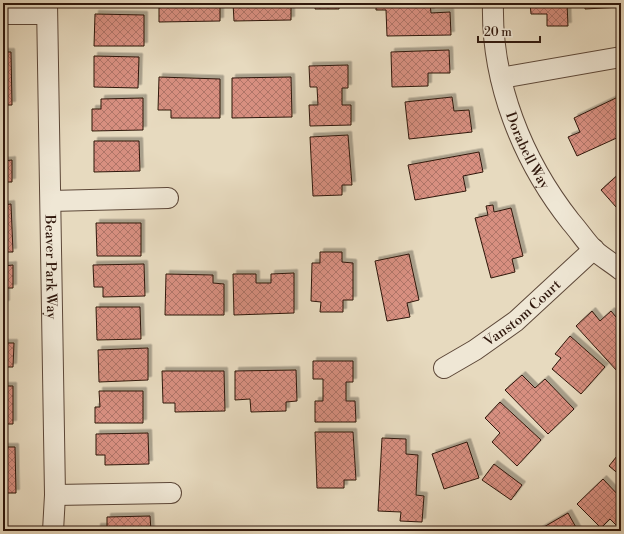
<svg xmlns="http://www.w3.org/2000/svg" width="624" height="534" font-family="'Libre Bodoni',serif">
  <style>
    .building { fill: url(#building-cross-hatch); stroke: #2f170c; filter: url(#shadow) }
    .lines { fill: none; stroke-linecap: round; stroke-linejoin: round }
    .minor-casing { stroke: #5d4839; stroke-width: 22 }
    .minor { stroke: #efe7d5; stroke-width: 20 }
    .labels { text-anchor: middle; stroke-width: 3; stroke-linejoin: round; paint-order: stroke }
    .street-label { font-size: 14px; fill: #2f170c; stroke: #efe7d5 }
  </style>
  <defs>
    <pattern id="building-cross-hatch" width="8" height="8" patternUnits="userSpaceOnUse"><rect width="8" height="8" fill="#d78f80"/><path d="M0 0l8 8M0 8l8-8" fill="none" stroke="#af7467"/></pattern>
    <filter id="shadow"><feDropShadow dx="3.5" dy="-3.5" stdDeviation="0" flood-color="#0004"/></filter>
  </defs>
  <rect width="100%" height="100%" fill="#e7dabf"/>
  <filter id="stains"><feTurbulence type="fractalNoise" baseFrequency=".005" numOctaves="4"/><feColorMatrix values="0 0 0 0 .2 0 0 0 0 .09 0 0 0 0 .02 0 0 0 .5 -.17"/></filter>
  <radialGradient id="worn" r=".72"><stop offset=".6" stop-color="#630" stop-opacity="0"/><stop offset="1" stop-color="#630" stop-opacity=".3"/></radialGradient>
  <path class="building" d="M92,3H139L92,4Z
    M159,3H220V21L159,22Z
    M233,3H291V20L234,21Z
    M316,3H339V9H315Z
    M376,3H430L431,13L450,12L451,35L387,36L386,10H376Z
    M530,3H567L568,26H547V14H531Z
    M585,3H621V7L585,9Z
    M95,14L144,15V46H94Z
    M449,50L450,73H428V86L392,87L391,52Z
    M3,52H11L12,105H3Z
    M94,56L139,57L138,88L94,87Z
    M348,65V88H342V105H351V125L310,126L309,105H318L317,87H310L309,66Z
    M159,77L220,79V118H171V110H158Z
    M291,77L292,117L232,118V78Z
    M452,97L454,111L469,110L472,132L409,139L405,102Z
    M618,97L621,103V136L577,156L568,137L580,132L574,118Z
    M143,98V130L92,131V109H101V99Z
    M348,135L352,185H342V195L313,196L310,137Z
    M94,141H139L140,171L94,172Z
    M479,152L483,172L463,176L466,191L415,200L408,165Z
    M12,160V182H3V161Z
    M621,172V202L616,207L601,190Z
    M11,204L13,252H3V205Z
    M493,205L494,212L511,208L523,256L512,259L515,272L491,278L475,218L488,215L486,206Z
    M96,223H141V256H97Z
    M320,252H342V262L353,263V300H343V312H320L321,302L311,301L312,263H320Z
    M409,254L419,300L407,303L410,317L387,321L375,261Z
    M144,264L145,296L103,297V287H94L93,265Z
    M13,265V288H6V304H3V266Z
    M294,273V313L234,315L233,274H256V283H271V274Z
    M166,274L213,275V283L224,284V315H165Z
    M96,307H140L141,339L97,340Z
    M592,311L600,321L611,311L621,323V368L617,371L576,326Z
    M570,336L605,367L581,394L552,369L561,358L555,354Z
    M3,343H14L13,367H3Z
    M148,348V380L99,382L98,350Z
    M313,361H353V382H346V401H355L356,422H315V401H323V379H313Z
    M296,370L297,401L286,402V411L251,412L250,399L235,400V371Z
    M162,371H224L225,411L175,412V403H163Z
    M522,375L535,388L545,379L574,409L548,434L505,390Z
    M3,386H13V424H3Z
    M99,391H143V423H95V407H100Z
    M500,402L541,440L517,466L492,442L500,433L485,418Z
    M315,432H353L356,480H344V488H317Z
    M148,433L149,464L105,465V455H96V434Z
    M382,438L406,439V454L418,455L416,495L424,496L422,522L400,521L401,512L378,511Z
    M467,442L479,478L444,489L432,454Z
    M3,447H15L16,493H3Z
    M621,451V476L609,466Z
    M494,464L522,485L511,500L482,480Z
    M603,479L621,498V530L610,519L601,528L577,504Z
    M568,513L578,531H537Z
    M150,516L151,531H97V527H107V517Z"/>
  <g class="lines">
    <g class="minor-casing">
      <g id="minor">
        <path id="s1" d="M47,3L55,495L53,531"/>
        <path id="s2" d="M493,3C491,82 522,160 571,222C579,231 586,242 594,250C602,257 612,263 621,270"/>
        <path d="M3,14H47"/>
        <path d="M501,78L621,57"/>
        <path d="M51,201L168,198"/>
        <path id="s3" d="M444,368L475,350L516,321L594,249"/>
        <path d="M55,495L171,493"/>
      </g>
    </g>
    <use href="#minor" class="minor"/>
  </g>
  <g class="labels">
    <g class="street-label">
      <text dy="5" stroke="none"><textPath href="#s2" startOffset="153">Dorabell Way</textPath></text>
      <text dy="5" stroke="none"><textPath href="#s1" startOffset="264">Beaver Park Way</textPath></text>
      <text dy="5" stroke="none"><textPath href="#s3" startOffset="96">Vanstom Court</textPath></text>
    </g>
  </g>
  <rect width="624" height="534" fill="none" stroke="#e7dabf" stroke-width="16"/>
  <rect x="4" y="4" width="616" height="526" fill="none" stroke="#2f170c" stroke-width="2"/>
  <rect x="8" y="8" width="608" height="518" fill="none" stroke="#2f170c"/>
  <path d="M478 36v6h62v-6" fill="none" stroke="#2f170c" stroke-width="2"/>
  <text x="484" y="36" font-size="12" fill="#2f170c" stroke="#efe7d5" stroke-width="3" paint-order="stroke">20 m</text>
  <rect width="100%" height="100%" filter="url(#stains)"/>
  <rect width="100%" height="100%" fill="url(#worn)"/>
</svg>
